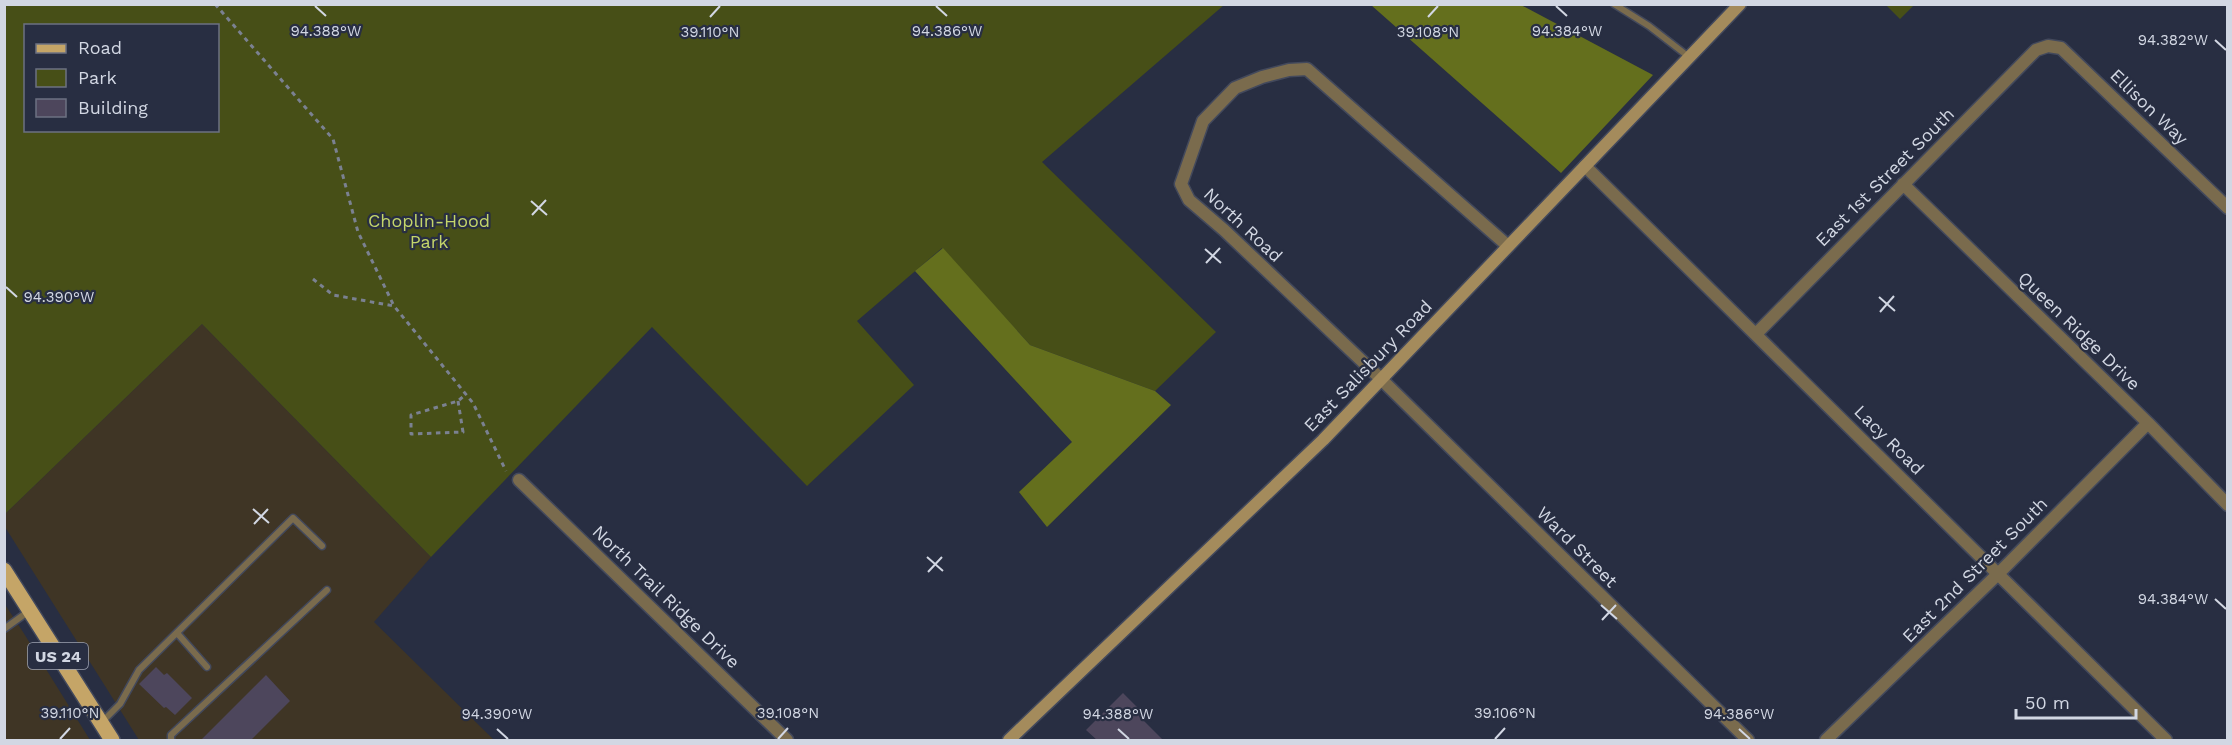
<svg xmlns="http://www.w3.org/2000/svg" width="2232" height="745" font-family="'Work Sans',sans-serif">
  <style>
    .commercial { fill: #3f3525 }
    .green { fill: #474f17; fill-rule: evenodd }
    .forest { fill: #646f1d }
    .building { fill: #4d465c }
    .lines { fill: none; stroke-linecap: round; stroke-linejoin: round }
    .service-casing { stroke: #43495c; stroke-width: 9 }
    .minor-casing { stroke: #43495c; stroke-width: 15 }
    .secondary-casing { stroke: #43495c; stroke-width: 15 }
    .primary-casing { stroke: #43495c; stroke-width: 18 }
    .path { stroke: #7b8191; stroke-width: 3; stroke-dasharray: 4.5 4.5; stroke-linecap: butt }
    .service { stroke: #7a6b4d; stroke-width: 6 }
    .minor { stroke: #7a6b4d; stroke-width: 12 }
    .secondary { stroke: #a48b5c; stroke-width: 12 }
    .primary { stroke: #c5a567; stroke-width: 15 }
    .ticks { fill: none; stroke: #d2d7e3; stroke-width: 2 }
    .labels { text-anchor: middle; stroke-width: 4.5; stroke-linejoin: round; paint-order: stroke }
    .shield { fill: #282e42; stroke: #9fa4b3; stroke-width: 1.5 }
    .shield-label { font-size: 16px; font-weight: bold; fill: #d2d7e3 }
    .street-label { font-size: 18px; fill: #d2d7e3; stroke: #282e42 }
    .park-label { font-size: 18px; fill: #c4d56a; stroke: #282e42 }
    .ticks-label { font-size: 15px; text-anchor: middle; fill: #d2d7e3; stroke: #282e42; stroke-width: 4.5; stroke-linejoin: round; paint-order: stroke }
  </style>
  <rect width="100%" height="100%" fill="#282e42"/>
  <path class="commercial" d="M202,324L431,557L374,622L494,740H139L5,527V514Z
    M4,603L23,632L90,740H5Z"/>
  <path class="green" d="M5,5H1224L1042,162L1216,332L1155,391L1030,345L942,248L857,321L914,385L807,486L652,327L431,557L202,324L5,514ZM26,26H218V130H26Z
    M1886,5H1914L1900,19Z"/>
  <path class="forest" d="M1371,5H1521L1653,75L1561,173Z
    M943,248L1030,345L1155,391L1171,405L1047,527L1019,492L1072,442L915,271Z"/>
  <path class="building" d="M156,667L164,675L167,673L192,698L175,715L166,707L164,708L139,684Z
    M266,675L290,701L250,741H200Z
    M1123,693L1137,707L1134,711L1164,741H1098L1086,730Z"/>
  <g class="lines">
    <g class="service-casing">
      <path id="service" d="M1614,4L1649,26L1689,57
        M4,629L29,611
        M177,633L207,667
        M101,723L120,704L139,670L293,518L322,546
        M171,740V735L327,590"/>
    </g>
    <g class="minor-casing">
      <path id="minor" d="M1585,166L2166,740
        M1903,184L2148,423L2228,505
        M1508,246L1307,69L1289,70L1262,77L1235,88L1203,121L1181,184L1189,200L1224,230L1381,379L1748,740
        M1756,334L2036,50L2048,46L2061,48L2228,208
        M519,480L787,740
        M1826,740L1998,574L2148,423"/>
    </g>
    <g class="secondary-casing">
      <path id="secondary" d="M1009,740L1323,440L1740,4"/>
    </g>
    <g class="primary-casing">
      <path id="primary" d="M4,570L112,740"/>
    </g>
    <path class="path" d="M215,4L333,139L358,232L394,306
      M313,279L333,295L394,306L473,403L506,471
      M458,401L463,432L411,434V415L458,401L466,394"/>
    <use href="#service" class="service"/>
    <use href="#minor" class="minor"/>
    <use href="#secondary" class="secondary"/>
    <use href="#primary" class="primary"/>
  </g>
  <path class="ticks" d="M315,6L326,16M936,6L947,16M1556,6L1567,16M710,17L720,6M1428,17L1438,6M2215,40L2226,50M531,201L547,215M532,215L546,200M1205,249L1221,263M1206,263L1220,248M6,287L17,297M1879,297L1895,311M1880,312L1894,296M253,509L269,523M254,524L268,509M927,557L943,571M928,572L942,557M2215,599L2226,609M1601,605L1617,619M1602,620L1616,605M497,729L508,739M1118,729L1129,739M1739,729L1750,739M60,739L70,728M778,739L788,728M1495,739L1505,728"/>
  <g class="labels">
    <rect class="shield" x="28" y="643" width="60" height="26" rx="4.5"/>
    <g class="shield-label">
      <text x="58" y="662">US 24</text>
    </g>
    <g class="street-label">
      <text transform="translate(2149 107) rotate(44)" y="6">Ellison Way</text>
      <text transform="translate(1885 177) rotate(-45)" y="6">East 1st Street South</text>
      <text transform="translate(1243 225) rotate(43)" y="6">North Road</text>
      <text transform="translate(2079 331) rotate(44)" y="6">Queen Ridge Drive</text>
      <text transform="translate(1368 366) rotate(-46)" y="6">East Salisbury Road</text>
      <text transform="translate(1889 440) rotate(45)" y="6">Lacy Road</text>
      <text transform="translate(1577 547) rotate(45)" y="6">Ward Street</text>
      <text transform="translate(1975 570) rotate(-45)" y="6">East 2nd Street South</text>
      <text transform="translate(666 597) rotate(44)" y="6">North Trail Ridge Drive</text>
    </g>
    <g class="park-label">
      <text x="429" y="227">Choplin-Hood<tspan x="429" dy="21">Park</tspan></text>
    </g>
  </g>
  <g class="ticks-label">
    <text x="326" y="36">94.388°W</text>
    <text x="947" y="36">94.386°W</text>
    <text x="1567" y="36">94.384°W</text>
    <text x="710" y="37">39.110°N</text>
    <text x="1428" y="37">39.108°N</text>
    <text x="2173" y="45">94.382°W</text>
    <text x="59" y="302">94.390°W</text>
    <text x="2173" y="604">94.384°W</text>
    <text x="70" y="718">39.110°N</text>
    <text x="788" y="718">39.108°N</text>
    <text x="1505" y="718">39.106°N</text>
    <text x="497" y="719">94.390°W</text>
    <text x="1118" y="719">94.388°W</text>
    <text x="1739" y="719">94.386°W</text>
  </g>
  <rect width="2232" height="745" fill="none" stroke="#d2d7e3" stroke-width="12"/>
  <rect x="24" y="24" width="195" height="108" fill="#282e42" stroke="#6c7282" stroke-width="1.5"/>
  <rect x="36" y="44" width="30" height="9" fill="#c5a567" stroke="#6c7282" stroke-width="1.5"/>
  <text x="78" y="54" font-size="18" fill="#d2d7e3">Road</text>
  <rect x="36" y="69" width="30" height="18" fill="#474f17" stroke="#6c7282" stroke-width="1.5"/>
  <text x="78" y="84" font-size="18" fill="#d2d7e3">Park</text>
  <rect x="36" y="99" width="30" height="18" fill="#4d465c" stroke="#6c7282" stroke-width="1.5"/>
  <text x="78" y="114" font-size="18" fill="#d2d7e3">Building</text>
  <path d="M2016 709v9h120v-9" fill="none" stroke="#d2d7e3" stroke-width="3"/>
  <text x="2025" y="709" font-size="18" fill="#d2d7e3" stroke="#282e42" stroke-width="4.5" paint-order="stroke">50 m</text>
</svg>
